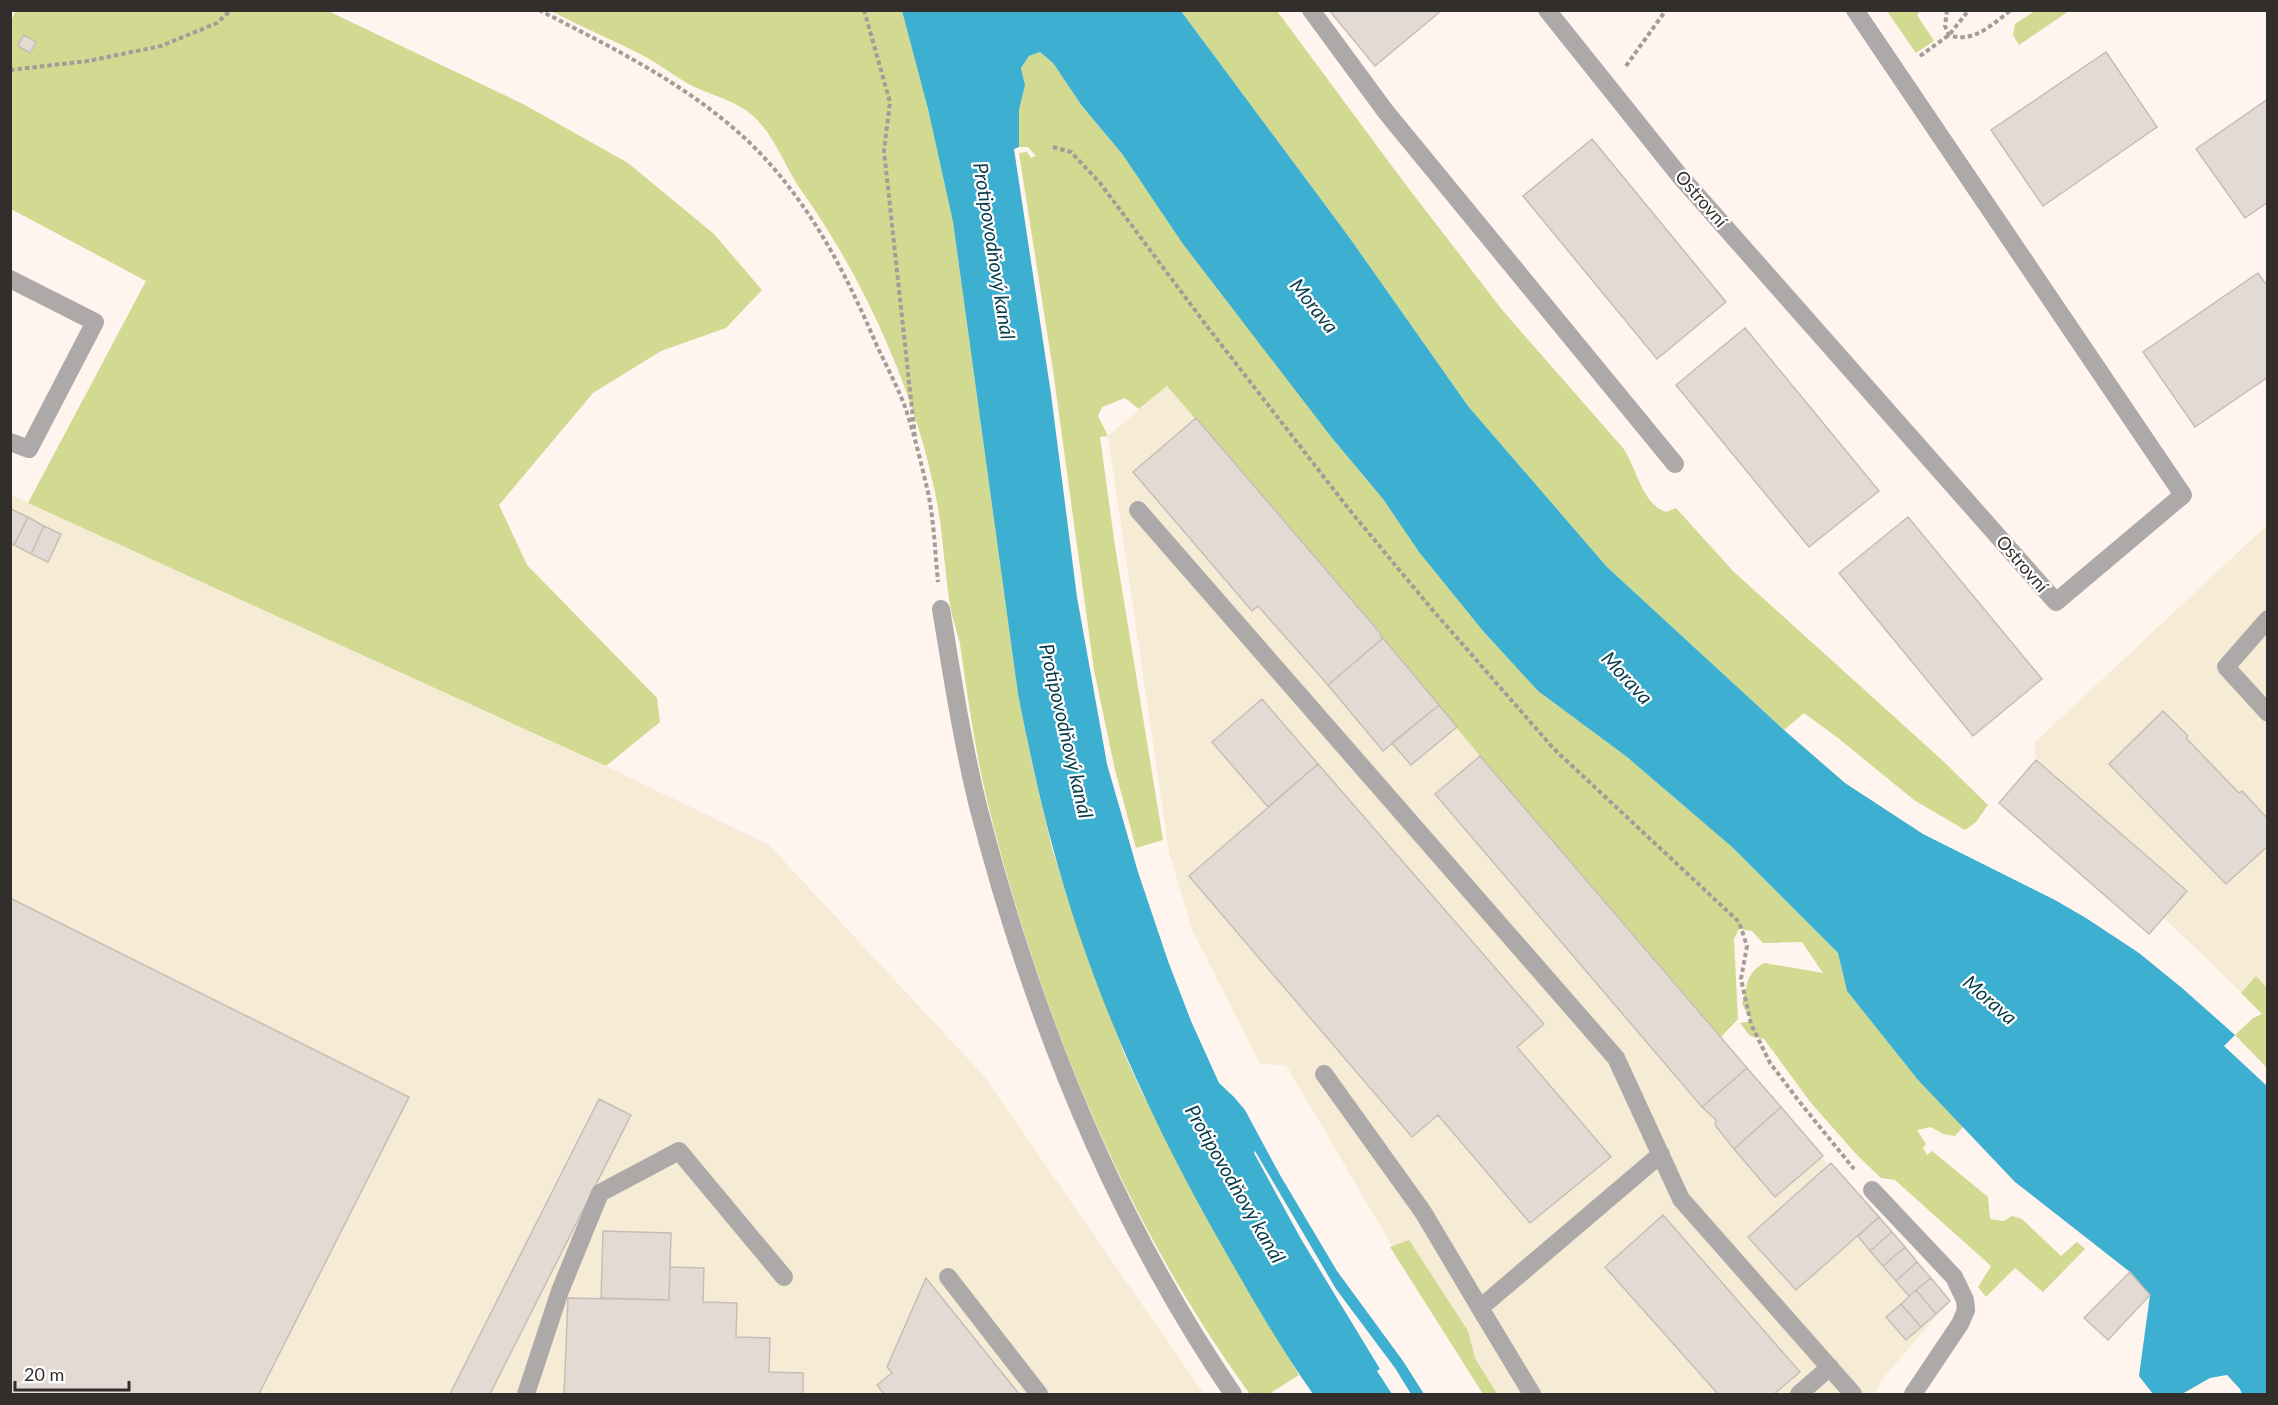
<svg xmlns="http://www.w3.org/2000/svg" width="2278" height="1405" font-family="Lato,sans-serif">
  <style>
    .industrial { fill: #f6ecd6 }
    .green { fill: #d2d991 }
    .water { fill: #3db0d1; fill-rule: evenodd }
    .lines { fill: none; stroke-linecap: round; stroke-linejoin: round }
    .river { stroke: #3db0d1; stroke-width: 68 }
    .building { fill: #e4dad4; stroke: #c7bdb7; stroke-width: 1.5 }
    .path { stroke: #a49c98; stroke-width: 4; stroke-dasharray: 4.5 3; stroke-linecap: butt }
    .lane { stroke: #aea9a9; stroke-width: 18 }
    .street { stroke: #aea9a9; stroke-width: 18 }
    .labels { text-anchor: middle; stroke-width: 4.5; stroke-linejoin: round; paint-order: stroke }
    .street-label { font-size: 18px; fill: #322e2c; stroke: #fff }
    .water-label { font-size: 20px; font-style: italic; fill: #083c4a; stroke: #fff }
  </style>
  <rect width="100%" height="100%" fill="#fff4ee"/>
  <path class="industrial" d="M1167,386L1380,633L1946,1305L1880,1382L1876,1394H1483L1405,1268L1286,1065L1260,1064L1193,932L1169,852L1108,436Z
    M11,495L606,766L769,845L984,1076L1204,1394H11Z
    M2267,525V1017L2164,918L2149,934L1999,803L2036,760L2034,743Z"/>
  <path class="green" d="M16,11H328L525,105L628,163L714,234L762,290L726,328L661,351L593,393L499,505L527,565L657,698L660,722L606,766L28,503L146,281L11,209L10,22Z
    M551,11H902L928,109L953,222L1018,694L1032,764L1052,848L1068,900L1124,1053L1142,1093L1244,1284L1299,1375L1269,1394H1250C1123,1220 1040,1013 988,804C975,751 968,698 960,644C957,631 952,618 950,605C944,568 943,529 935,492C914,389 862,275 801,190C784,166 775,135 752,115C734,99 708,95 687,83C673,75 660,65 646,57C615,41 582,27 551,11Z
    M1181,11H1277L1406,185L1503,311L1623,448C1637,468 1641,503 1666,512L1676,508L1733,571L1942,760L1988,805L1976,822L1965,830L1914,800L1838,738L1804,713L1784,730L1607,567L1468,406L1349,237Z
    M1887,11H1920L1917,15L1934,41L1916,53Z
    M2035,11H2069L2019,45L2013,35L2015,24Z
    M1040,52L1053,63L1082,106L1123,155L1332,438L1383,499L1419,552L1483,631L1538,691L1627,757L1732,847L1838,953L1847,991L1918,1080L1963,1127L1955,1136L1943,1134L1931,1127L1917,1130L1926,1144L1923,1148L1927,1155L1932,1151L1988,1197L1990,1219L2004,1221L2012,1216L2022,1219L2061,1256L2077,1242L2085,1249L2043,1292L2015,1268L1986,1297L1978,1287L1991,1266L1895,1180L1881,1178L1858,1156L1811,1103L1764,1039L1750,1036L1740,1023L1752,1021L1742,1004C1748,985 1745,974 1764,963L1823,973L1802,942L1763,943L1752,931L1739,929L1734,939L1738,1019L1721,1037L1480,756L1383,638L1382,639L1380,632L1167,386L1139,409L1125,398L1102,407L1098,416L1108,436L1100,437L1115,546L1163,840L1136,848L1115,770L1094,670L1053,370L1019,153L1027,152L1031,158L1036,156L1028,147H1019V110L1025,85L1021,68L1029,56Z
    M2256,976L2267,988V1068L2235,1035L2253,1018L2262,1014L2241,993Z
    M1409,1240L1468,1331L1475,1358L1497,1394H1483L1390,1247Z"/>
  <path class="water" d="M902,11H1181L1349,237L1468,406L1607,567L1784,730L1845,783L1923,834L2055,900L2086,918L2139,953L2182,988L2235,1035L2224,1046L2267,1086V1394H2242L2240,1389L2227,1375L2210,1378L2182,1394H2153L2139,1376L2150,1295L2130,1272L2015,1182L1918,1080L1847,991L1838,953L1732,847L1627,757L1538,691L1483,631L1419,552L1383,499L1332,438L1183,244L1123,155L1082,106L1053,63L1040,52L1029,56L1021,68L1025,85L1019,110V147L1014,149L1051,394L1077,597L1107,764L1138,872L1168,961L1191,1021L1219,1083L1234,1097L1245,1110L1280,1175L1337,1271L1403,1361L1424,1394H1411L1395,1368L1336,1289L1255,1151L1254,1153L1301,1239L1380,1369L1377,1371L1392,1394H1313C1281,1349 1253,1300 1225,1251C1152,1124 1091,990 1053,848C1039,797 1028,745 1018,694L953,222L928,109ZM2142,1121L2150,1125L2237,1206L2239,1217L2231,1218L2223,1214L2140,1136L2135,1129Z"/>
  <g class="lines">
    <path class="river" d="M2065,1065L2207,1185L2268,1250"/>
  </g>
  <path class="building" d="M1329,10H1442L1375,66Z
    M24,35L36,42L30,53L18,46Z
    M2106,52L2157,127L2043,206L1991,130Z
    M2268,99V202L2245,218L2196,149Z
    M1592,139L1726,302L1657,359L1523,196Z
    M2258,273L2268,287V377L2195,427L2143,352Z
    M1745,328L1879,491L1809,547L1676,385Z
    M1196,418L1380,633L1382,639L1328,685L1258,606L1252,611L1133,472Z
    M11,509L28,517L14,545L10,543Z
    M28,517L44,526L31,554L14,545Z
    M1908,517L2042,679L1973,736L1839,573Z
    M44,526L61,534L48,562L31,554Z
    M1383,638L1439,705L1383,751L1328,685Z
    M1262,699L1318,764L1268,807L1212,742Z
    M1439,705L1457,727L1411,765L1392,743Z
    M2163,711L2188,736L2186,738L2239,793L2242,791L2268,819V846L2226,884L2109,764Z
    M1480,756L1747,1068L1702,1107L1435,794Z
    M2036,760L2187,891L2149,934L1999,803Z
    M1318,764L1544,1024L1517,1047L1611,1157L1530,1223L1438,1115L1412,1137L1189,876Z
    M10,898L409,1097L259,1394H10Z
    M1747,1068L1781,1107L1734,1149L1715,1125L1716,1120L1702,1107Z
    M599,1099L631,1115L490,1394H450Z
    M1781,1107L1823,1156L1775,1197L1734,1149Z
    M1831,1163L1879,1217L1796,1290L1748,1237Z
    M1663,1215L1800,1372L1774,1394H1718L1605,1267Z
    M1879,1217L1892,1232L1870,1251L1858,1236Z
    M603,1231L671,1233L669,1300L601,1298Z
    M1892,1232L1905,1247L1883,1266L1870,1251Z
    M1905,1247L1917,1262L1896,1281L1883,1266Z
    M1917,1262L1931,1278L1909,1296L1896,1281Z
    M670,1267L704,1268L703,1302L737,1303L736,1337L770,1338L769,1372L803,1373V1394H564L568,1298L669,1300Z
    M2130,1272L2150,1295L2108,1340L2084,1318Z
    M926,1278L1019,1394H884L877,1385L892,1373L887,1367Z
    M1931,1278L1950,1301L1936,1314L1916,1290Z
    M1916,1290L1936,1314L1921,1327L1901,1304Z
    M1901,1304L1921,1327L1906,1340L1886,1317Z"/>
  <g class="lines">
    <path class="path" d="M539,10C613,48 689,85 750,143C809,201 845,271 877,346C886,365 896,384 904,404C914,432 921,463 928,492C934,521 935,552 938,582
      M864,10L890,102L884,151L915,437
      M1947,10L1945,26L1949,35C1973,44 1993,24 2011,10
      M1920,56L1949,35L1969,10
      M1626,66L1666,10
      M10,70L88,61L161,46L217,23L231,10
      M1053,147L1071,152L1100,183L1206,325L1348,508L1430,607L1554,749L1739,922L1747,946L1741,979L1751,1024L1770,1063L1802,1105L1854,1169"/>
    <path class="lane" d="M1311,10L1386,112L1675,464
      M10,279L95,322L29,449L10,442
      M1138,510L1616,1058L1681,1199L1853,1394
      M941,609C952,675 962,741 978,806C1031,1012 1113,1218 1233,1394
      M2268,619L2226,667L2268,713
      M1324,1074L1423,1212L1480,1308L1661,1154
      M1872,1190L1954,1277L1965,1300L1966,1310
      M948,1277L1039,1394
      M526,1394L560,1291L600,1193L679,1151L784,1277
      M1799,1394L1830,1367"/>
    <path class="street" d="M1547,10L1679,175L2056,602L2183,495L1855,10
      M1480,1308L1532,1394
      M1913,1394L1960,1324L1966,1310"/>
  </g>
  <g class="labels">
    <g class="street-label">
      <text transform="translate(1701 199) rotate(49)" y="6">Ostrovní</text>
      <text transform="translate(2022 564) rotate(49)" y="6">Ostrovní</text>
    </g>
    <g class="water-label">
      <text transform="translate(994 251) rotate(81)" y="7">Protipovodňový kanál</text>
      <text transform="translate(1314 306) rotate(51)" y="7">Morava</text>
      <text transform="translate(1627 678) rotate(47)" y="7">Morava</text>
      <text transform="translate(1066 731) rotate(77)" y="7">Protipovodňový kanál</text>
      <text transform="translate(1990 1000) rotate(41)" y="7">Morava</text>
      <text transform="translate(1235 1184) rotate(60)" y="7">Protipovodňový kanál</text>
    </g>
  </g>
  <rect width="2278" height="1405" fill="none" stroke="#322e2c" stroke-width="24"/>
  <path d="M15 1381v9h114v-9" fill="none" stroke="#322e2c" stroke-width="3"/>
  <text x="24" y="1381" font-size="18" fill="#322e2c" stroke="#ffffff" stroke-width="4.5" paint-order="stroke">20 m</text>
</svg>
